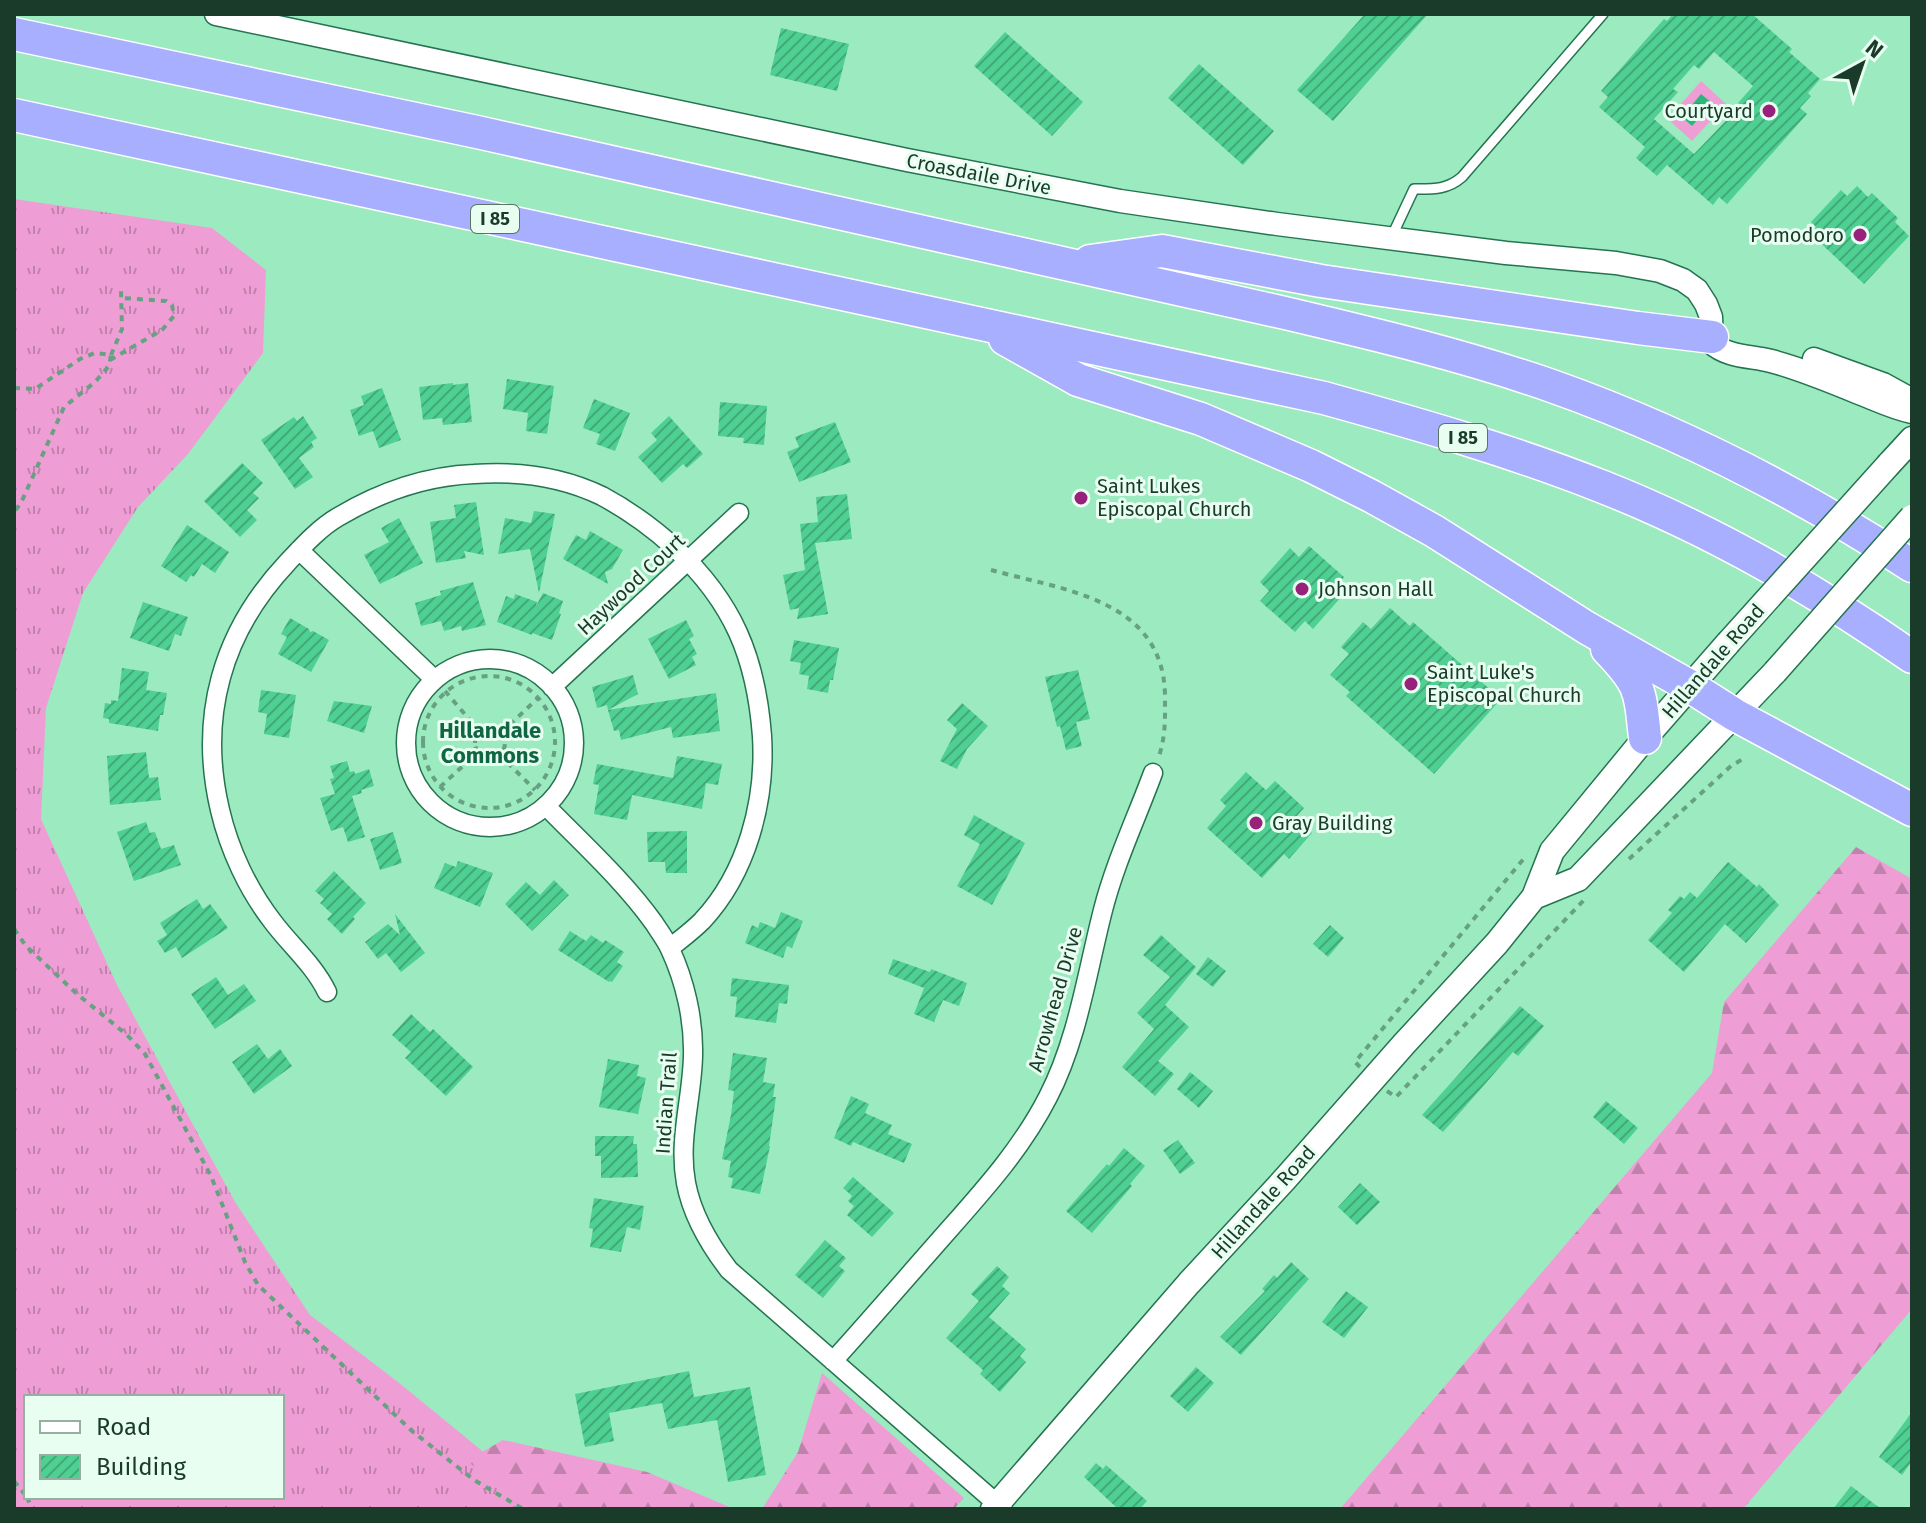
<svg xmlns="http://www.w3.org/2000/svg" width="1926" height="1523" font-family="'Fira Sans',sans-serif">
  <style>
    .grass { fill: url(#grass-tufts); fill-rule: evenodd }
    .forest { fill: url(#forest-firs) }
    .pitch { fill: #ee9ed4 }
    .water { fill: url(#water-ripples) }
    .building { fill: url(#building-hatch); fill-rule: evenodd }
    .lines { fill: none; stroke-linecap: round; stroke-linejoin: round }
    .service-casing { stroke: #247450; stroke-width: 12 }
    .minor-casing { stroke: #247450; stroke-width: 21 }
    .tertiary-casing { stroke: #247450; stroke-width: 25 }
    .secondary-casing { stroke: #247450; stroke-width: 27 }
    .motorway-casing { stroke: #fff; stroke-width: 35 }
    .path { stroke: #66a182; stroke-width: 4; stroke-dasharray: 6 6; stroke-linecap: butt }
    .service { stroke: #fff; stroke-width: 9 }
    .minor { stroke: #fff; stroke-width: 18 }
    .tertiary { stroke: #fff; stroke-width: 22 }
    .secondary { stroke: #fff; stroke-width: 24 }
    .motorway { stroke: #a8afff; stroke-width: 32 }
    .secondary-bridge-casing { stroke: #247450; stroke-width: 27; stroke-linecap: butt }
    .secondary-bridge { stroke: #fff; stroke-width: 24 }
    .poi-dot { fill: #98217c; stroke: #e7fef0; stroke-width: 3 }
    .labels { text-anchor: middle; stroke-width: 6; stroke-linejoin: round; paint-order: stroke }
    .shield { fill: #e7fef0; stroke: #587565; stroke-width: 2 }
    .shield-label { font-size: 18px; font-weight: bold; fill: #1a3a2a }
    .poi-label { font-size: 20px; fill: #1a3a2a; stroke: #e7fef0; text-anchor: start }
    .street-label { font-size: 20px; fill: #1a3a2a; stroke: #e7fef0 }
    .neighbourhood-label { font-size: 22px; font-weight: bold; fill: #106643; stroke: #e7fef0 }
  </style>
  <defs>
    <pattern id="grass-tufts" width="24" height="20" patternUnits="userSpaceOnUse" patternTransform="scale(2)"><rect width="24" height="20" fill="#ee9ed4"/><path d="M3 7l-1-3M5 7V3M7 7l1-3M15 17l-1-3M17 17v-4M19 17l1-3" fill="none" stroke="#c082ac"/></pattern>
    <pattern id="forest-firs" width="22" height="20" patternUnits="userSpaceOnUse" patternTransform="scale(2)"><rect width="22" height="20" fill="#ee9ed4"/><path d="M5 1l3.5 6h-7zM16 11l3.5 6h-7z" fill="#c082ac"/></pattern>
    <pattern id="water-ripples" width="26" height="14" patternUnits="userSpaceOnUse" patternTransform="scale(2)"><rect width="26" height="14" fill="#2bb77b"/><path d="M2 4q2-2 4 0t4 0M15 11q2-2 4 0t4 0" fill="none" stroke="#249665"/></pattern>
    <pattern id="building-hatch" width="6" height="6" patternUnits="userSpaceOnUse" patternTransform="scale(2)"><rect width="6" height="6" fill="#4ed093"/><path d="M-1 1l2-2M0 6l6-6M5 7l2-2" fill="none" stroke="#40aa78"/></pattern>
  </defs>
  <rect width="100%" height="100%" fill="#9ceac0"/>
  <path class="grass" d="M14,199L212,228L266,270L263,353L188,454L138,507L83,593L46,708L41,819L117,985L235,1202L310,1315L398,1382L525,1486L565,1509H14ZM26,1397H282V1497H26Z"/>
  <path class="forest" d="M1856,847L1912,879V1309L1743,1509H1340L1712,1073L1724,1002Z
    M822,1373L964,1498L954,1509H762L798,1452Z
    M503,1440L647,1472L734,1509H543L466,1461Z"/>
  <path class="pitch" d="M1701,81L1726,104L1692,141L1668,119Z"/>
  <path class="water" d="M1701,94L1712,103L1692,126L1682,117Z"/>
  <path class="building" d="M1365,14H1428L1333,121L1297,90Z
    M1673,14H1752L1792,49L1789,52L1820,79L1808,93L1811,96L1800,108L1807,114L1727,204L1719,197L1713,205L1667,165L1657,176L1636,158L1645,147L1599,107L1608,97L1601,91L1664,19L1667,21ZM1714,52L1753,86L1738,103L1741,105L1694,154L1654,119L1678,92L1673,89L1694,65L1699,69Z
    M781,28L849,44L837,91L770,75Z
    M1005,32L1083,102L1052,136L974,66Z
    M1199,64L1274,131L1243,165L1168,98Z
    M1857,186L1868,197L1872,193L1898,218L1895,222L1909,236L1864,284L1811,234L1816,227L1811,222L1841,190L1847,196Z
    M507,379L554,386L547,434L526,431L528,413L503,409Z
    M453,383V385L468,383L472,422L443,425L442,418L423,420L419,387Z
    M382,388L401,440L379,448L373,431L359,436L350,410L364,405L361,396Z
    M594,399L630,413L615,451L596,444L600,434L583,428Z
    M720,402L767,406L764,445L743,443L744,438L718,436Z
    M303,416L317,438L311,442L314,447L299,458L313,477L295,489L261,440L294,417L297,421Z
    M669,416L703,454L687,468L683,464L662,483L638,457L657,440L651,433Z
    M835,422L851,462L799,482L787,452L799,447L795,437Z
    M242,463L263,483L253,493L259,498L247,510L257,520L240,537L204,501Z
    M847,494L852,539L815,543L828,614L797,619L799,608L790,610L783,575L805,570L800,524L818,522L816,497Z
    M476,502L484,555L464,551L466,558L436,563L430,522L456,518L454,505Z
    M534,511L555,514L539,593L530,549L498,554L505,518L531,523Z
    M399,518L423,563L380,584L364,555L389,542L381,528Z
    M187,525L229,552L215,573L202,564L194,577L191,575L186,582L161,566Z
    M590,531L623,550L612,569L605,572L608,584L563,559L576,535L586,540Z
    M1309,546L1344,577L1335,588L1343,595L1313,629L1305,621L1295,632L1260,601L1269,591L1260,582L1290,548L1299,557Z
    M473,582L486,625L462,631L461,626L444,631L441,621L421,626L415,603L441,595L440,591Z
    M543,593L563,601L559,613L561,614L552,640L532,633V635L497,622L506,596L514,599L515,594L537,602L536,606Z
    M143,602L188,617L181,636L175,634L169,651L130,638Z
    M1390,608L1410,626L1413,622L1501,699L1434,774L1346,696L1350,692L1330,675L1349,654L1341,647L1348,639L1363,622L1371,629Z
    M290,618L309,629L310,632L313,631L329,640L311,672L278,654L287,637L281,634Z
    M686,620L694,636L689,639L697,654L692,657L696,665L669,679L648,639Z
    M794,640L839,648L833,680H830L828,693L807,689L809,676L799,674L801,663L790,661Z
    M122,668L149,672L146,690L167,693L163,715H160L158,731L109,723V719L103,718L105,703L111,704V700L118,701Z
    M1078,670L1090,719L1076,722L1082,746L1066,750L1060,726L1057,727L1045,677Z
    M633,675L638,694L608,710L607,705L597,708L592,687Z
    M261,690L296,695L289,738L264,734L267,714L258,712Z
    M716,693L720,731L673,738L671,727L621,740L619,730L614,731L608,710Z
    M334,701L372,706L364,733L327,721Z
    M962,703L988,726L967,749L957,769L940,761L957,729L947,720Z
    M146,752L149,778L158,777L161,800L110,805L107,756Z
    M677,756L722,764L718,785L706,783L702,809L632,795L627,820L594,814L599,785L593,784L597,764L673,778Z
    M347,761L350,772L354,771L355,774L369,769L374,786L361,790L362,793L352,796L365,837L348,842L343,827L331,831L320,798L335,794L330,779L334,778L330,766Z
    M1246,772L1266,790L1275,781L1304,808L1295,818L1312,833L1289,859L1284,854L1262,878L1207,828L1226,806L1220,800Z
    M974,815L1025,843L992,905L957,886L980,844L964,835Z
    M146,822L150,833L155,832L161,849L174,845L181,865L134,881L117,832Z
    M687,831V873H666L665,862H648L647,832Z
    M393,832L402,863L380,870L370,839Z
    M458,861L493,873L480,907L434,888L445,863L456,867Z
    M1728,862L1757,887L1759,884L1779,905L1746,943L1725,924L1684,972L1648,940L1672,913L1668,910L1680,896L1684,899L1690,892L1697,898Z
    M334,871L366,903L353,917L355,919L342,934L327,919L332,914L320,903L324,899L315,891Z
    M554,880L569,895L532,931L505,904L526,882L540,895Z
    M197,899L203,909L210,904L228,928L182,958L176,947L165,953L157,941L167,935L160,923Z
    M781,912L803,921L792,948L787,946L783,958L745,943L752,925L758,928L760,922L775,928Z
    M395,914L425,953L401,972L386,953L378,959L365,942L388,924L400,935Z
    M1330,925L1344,938L1328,957L1313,944Z
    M570,931L586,941L591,935L603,943L605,940L624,952L617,962L623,966L612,982L610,981L609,982L558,950Z
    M1161,935L1196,967L1165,1005L1189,1027L1158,1061L1174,1074L1155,1096L1122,1067L1154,1029L1137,1013L1170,977L1143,955Z
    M1208,957L1226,971L1213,987L1196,974Z
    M893,959L930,972L931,969L967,983L959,1006L943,1000L934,1022L914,1014L924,988L888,974Z
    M216,977L228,995L244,984L256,1001L215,1029L191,994Z
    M732,978L789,985L787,1004L779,1003L776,1023L735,1017L737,997L730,996Z
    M1520,1006L1544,1026L1518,1056L1513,1052L1443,1132L1422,1115Z
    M411,1014L430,1032L433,1029L473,1067L446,1096L405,1058L411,1052L392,1035Z
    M257,1044L268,1059L280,1049L292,1066L254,1094L232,1062Z
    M733,1053L767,1058L763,1082L775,1084L773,1097H776L769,1146H770L760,1194L731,1188L733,1178L728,1177L731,1161L722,1159L731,1115L734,1091L728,1090Z
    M608,1059L639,1065L637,1076L646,1078L638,1114L599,1107Z
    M1190,1072L1213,1091L1199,1108L1177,1089Z
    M851,1096L869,1104L865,1113L892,1125L888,1134L912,1144L904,1163L853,1142L851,1146L834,1138Z
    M1606,1101L1638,1128L1624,1144L1593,1117Z
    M595,1136H634L633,1144H637L638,1177L601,1178V1156H595Z
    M1178,1140L1195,1163L1180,1174L1163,1150Z
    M1124,1148L1145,1166L1130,1184L1132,1186L1092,1233L1066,1211L1107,1164L1109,1166Z
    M853,1177L894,1213L872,1237L847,1215L854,1206L848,1201L852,1196L843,1188Z
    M1360,1183L1380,1202L1357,1225L1338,1207Z
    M594,1198L644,1206L640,1230L627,1227L621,1252L590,1247L593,1229L589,1228Z
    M825,1240L846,1258L839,1266L845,1271L823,1298L795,1275Z
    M1291,1262L1309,1279L1241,1355L1220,1337L1265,1291L1262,1289L1274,1275L1277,1278Z
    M997,1266L1009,1277L1002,1286L1010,1293L989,1317L1026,1349L1020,1356L1026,1362L1000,1392L980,1374L983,1370L946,1338L979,1301L971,1294Z
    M1346,1291L1368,1307L1344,1338L1322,1322Z
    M1196,1367L1214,1383L1188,1412L1170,1396Z
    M689,1371L694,1397L750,1387L766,1475L728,1482L717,1420L668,1429L662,1403L609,1413L614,1441L585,1447L575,1394Z
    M1912,1412V1461L1902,1475L1879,1457Z
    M1096,1463L1103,1469L1106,1465L1147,1501L1140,1509H1118L1084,1477Z
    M1851,1486L1881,1509H1833Z"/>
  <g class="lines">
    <g class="service-casing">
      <path id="service" d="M1391,238L1414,189C1433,189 1447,190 1462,177L1603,14"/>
    </g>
    <g class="minor-casing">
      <path id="minor" d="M299,550L434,679
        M406 743a84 84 0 1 1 168 0a84 84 0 1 1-168 0Z
        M552,687L739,513
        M546,806C583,844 623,880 654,923C659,931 666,940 670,949C685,981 694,1020 693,1056C692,1099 678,1140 686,1183C692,1215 709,1244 729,1270L1003,1509
        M327,992C314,965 291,946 273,922C248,890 229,849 220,810C198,717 222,632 287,563C302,547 319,528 338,517C380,492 426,476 474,474C517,471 563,477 602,496C628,510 653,528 675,548C733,602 756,657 762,736C766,801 747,873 702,921C692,931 681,939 670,948
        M833,1361C871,1319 908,1276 946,1233C984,1190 1022,1148 1048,1097C1078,1039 1087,972 1103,910C1115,863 1136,819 1153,773"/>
    </g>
    <g class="tertiary-casing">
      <path id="tertiary" d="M216,14L907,160L1120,201L1277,224L1506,253L1616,263L1660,271L1683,280L1697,290L1706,304L1711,317L1712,343C1727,357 1751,356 1771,361C1801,369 1830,381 1859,393C1877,400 1893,408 1912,412
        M1814,359L1883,384L1912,400"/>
    </g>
    <g class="secondary-casing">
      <path id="secondary" d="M1889,464L1912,439
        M1534,897L1578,879L1775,672
        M993,1509L1189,1283L1285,1179L1404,1044L1497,943L1534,897L1552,851L1645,738L1728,643"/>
    </g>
    <g class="motorway-casing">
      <path id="motorway" d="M14,34L477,132L1285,313C1374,334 1462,355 1549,385C1677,430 1798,492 1912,566
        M14,115L1324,398C1418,424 1512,451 1603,487C1712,530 1816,590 1912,657
        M1090,261L1162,251L1321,281L1638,328L1712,337
        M1005,339L1078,380L1201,419L1311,466L1371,496L1434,531L1587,628L1691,687L1735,715L1912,810
        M1607,649C1641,684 1640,690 1645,738"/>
    </g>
    <path class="path" d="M111,355L122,329L121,291
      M110,360L162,330L174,316L172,305L166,301L122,298
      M14,388L35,389L80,359L95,353L111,355L109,366L95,382L64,407L21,503L14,512
      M991,570C1063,590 1163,599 1165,695C1165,716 1166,735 1159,756
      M423 742a66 66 0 1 1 132 0a66 66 0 1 1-132 0Z
      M445,691L480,732
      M475 743a15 15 0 1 1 30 0a15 15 0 1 1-30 0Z
      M501,733L538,698
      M499,754L535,790
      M440,787L478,752
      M1629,859L1731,766L1746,757
      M14,929L26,946L76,993L127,1035L145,1054L211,1176L245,1262L258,1285L412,1431L474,1480L523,1509
      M1360,1067L1355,1062L1526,856
      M1387,1091L1396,1097L1584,900
      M14,1481L26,1496
      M27,1497L32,1509"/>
    <use href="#service" class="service"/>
    <use href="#minor" class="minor"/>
    <use href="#tertiary" class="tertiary"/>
    <use href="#secondary" class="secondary"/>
    <use href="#motorway" class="motorway"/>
    <g class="secondary-bridge-casing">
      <path id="secondary-bridge" d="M1728,643L1889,464
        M1775,672L1912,517"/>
    </g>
    <use href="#secondary-bridge" class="secondary-bridge"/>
  </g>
  <g class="poi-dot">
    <circle cx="1769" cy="111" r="8"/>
    <circle cx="1860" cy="235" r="8"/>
    <circle cx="1081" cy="498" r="8"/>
    <circle cx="1302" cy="589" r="8"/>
    <circle cx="1411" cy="684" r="8"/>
    <circle cx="1256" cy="823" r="8"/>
  </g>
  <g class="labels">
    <g class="shield">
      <rect x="471" y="205" width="48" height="28" rx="6"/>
      <rect x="1439" y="424" width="48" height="28" rx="6"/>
    </g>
    <g class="shield-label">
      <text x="495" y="225">I 85</text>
      <text x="1463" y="444">I 85</text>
    </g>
    <g class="poi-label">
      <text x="1753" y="118" text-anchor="end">Courtyard</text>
      <text x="1844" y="242" text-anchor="end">Pomodoro</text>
      <text x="1097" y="493">Saint Lukes<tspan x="1097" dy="23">Episcopal Church</tspan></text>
      <text x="1318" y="596">Johnson Hall</text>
      <text x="1427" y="679">Saint Luke's<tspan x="1427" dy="23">Episcopal Church</tspan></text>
      <text x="1272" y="830">Gray Building</text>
    </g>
    <g class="street-label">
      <text transform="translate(979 174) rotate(11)" y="7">Croasdaile Drive</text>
      <text transform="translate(631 584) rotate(-43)" y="7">Haywood Court</text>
      <text transform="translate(1713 661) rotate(-49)" y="7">Hillandale Road</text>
      <text transform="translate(1055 999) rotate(-74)" y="7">Arrowhead Drive</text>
      <text transform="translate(666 1103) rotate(-86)" y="7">Indian Trail</text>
      <text transform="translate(1263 1202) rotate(-48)" y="7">Hillandale Road</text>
    </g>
    <g class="neighbourhood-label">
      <text x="490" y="738">Hillandale<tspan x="490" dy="25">Commons</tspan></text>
    </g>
  </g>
  <rect width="1926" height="1523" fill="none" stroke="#1a3a2a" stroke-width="32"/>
  <rect x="24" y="1395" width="260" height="104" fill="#e7fef0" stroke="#95b0a1" stroke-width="2"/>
  <rect x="40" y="1421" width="40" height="12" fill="#ffffff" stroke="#95b0a1" stroke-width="2"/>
  <text x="96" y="1435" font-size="24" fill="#1a3a2a">Road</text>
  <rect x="40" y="1455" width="40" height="24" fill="url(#building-hatch)" stroke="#95b0a1" stroke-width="2"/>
  <text x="96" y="1475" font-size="24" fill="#1a3a2a">Building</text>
  <g transform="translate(1862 64) rotate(40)" stroke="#e7fef0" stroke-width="6" paint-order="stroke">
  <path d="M0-6L14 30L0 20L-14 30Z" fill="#1a3a2a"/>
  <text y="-12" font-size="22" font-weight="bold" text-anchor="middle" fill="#1a3a2a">N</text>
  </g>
</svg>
